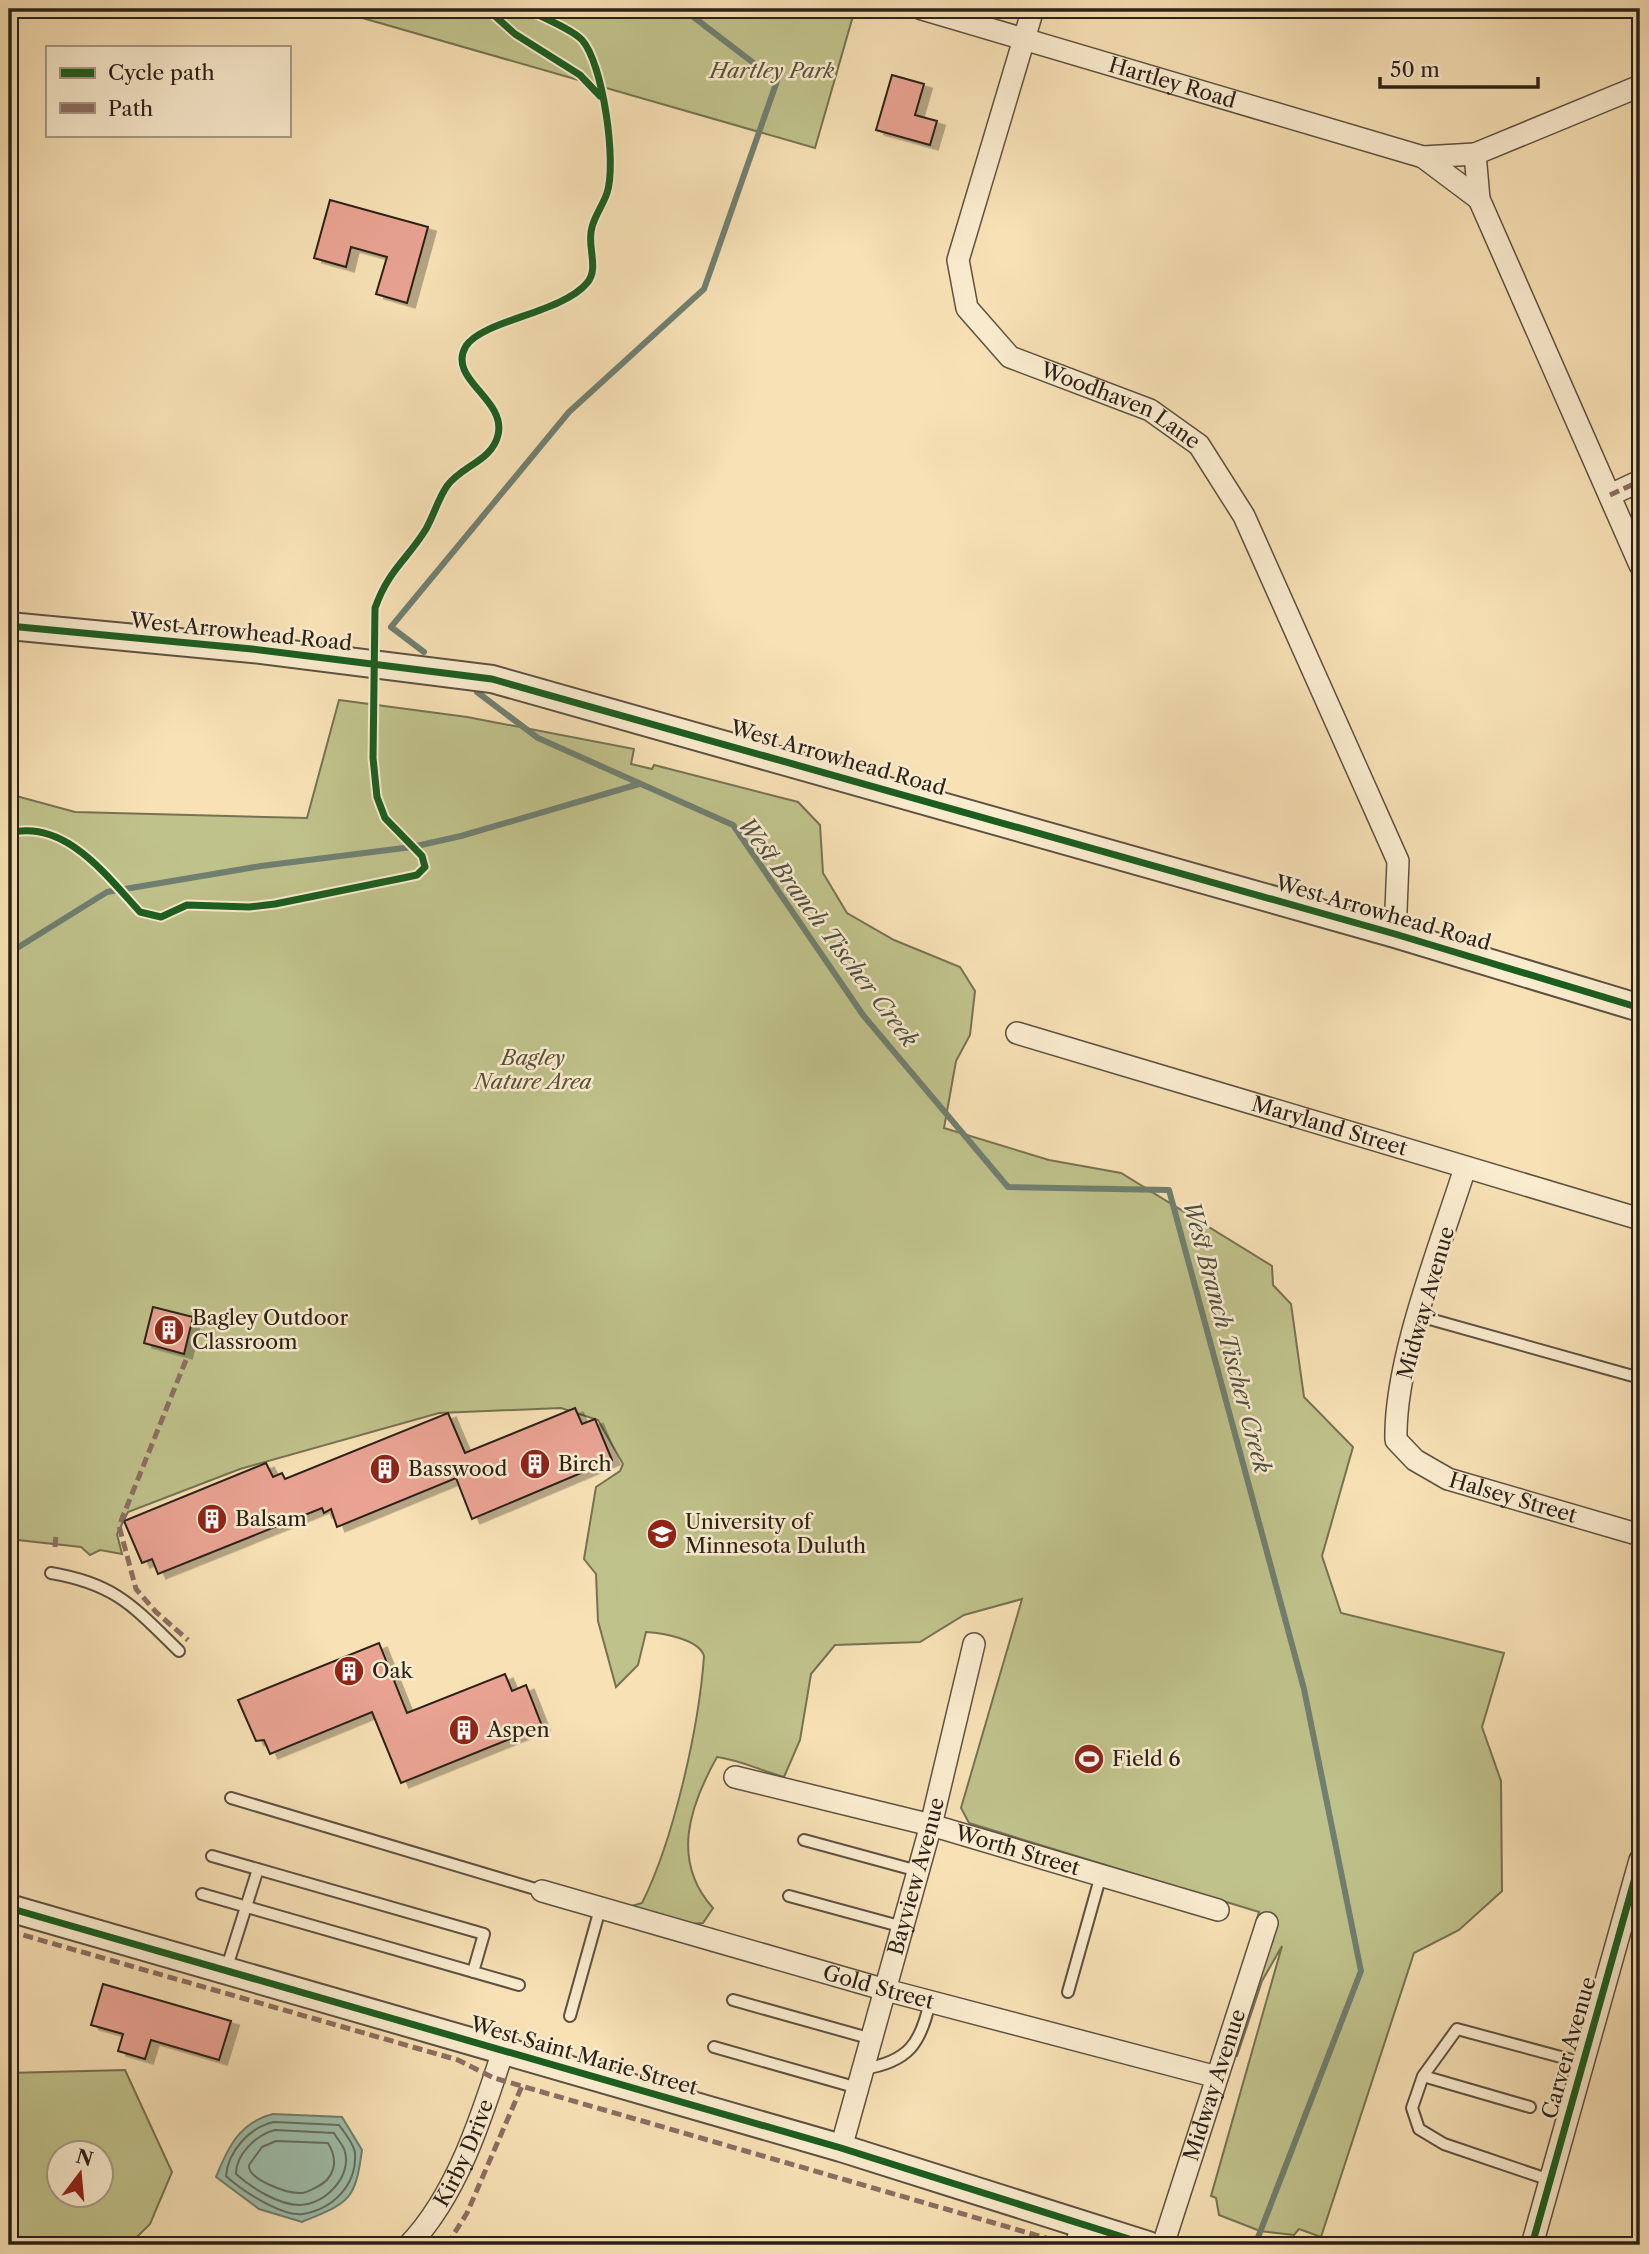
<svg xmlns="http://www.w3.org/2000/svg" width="1649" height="2254" font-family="'Libre Caslon Text',serif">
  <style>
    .green { fill: #c0c28b; stroke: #767252; stroke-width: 2; fill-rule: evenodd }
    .water { fill: #9ebeaa; stroke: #707f70; stroke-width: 2 }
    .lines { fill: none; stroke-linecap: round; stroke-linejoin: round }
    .shore { stroke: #647062; stroke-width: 2 }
    .stream { stroke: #707f70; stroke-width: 6 }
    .building { fill: #eaa393; stroke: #2b2119; stroke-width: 2; filter: url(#shadow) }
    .service-casing { stroke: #5e5140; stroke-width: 14 }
    .minor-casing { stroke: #5e5140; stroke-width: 24 }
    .tertiary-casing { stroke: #5e5140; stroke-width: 30 }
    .service { stroke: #faeccf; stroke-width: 10 }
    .minor { stroke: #faeccf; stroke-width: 21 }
    .tertiary { stroke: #faeccf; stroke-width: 26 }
    .quiet { stroke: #8d6e63; stroke-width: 5; stroke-dasharray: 10 5; stroke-linecap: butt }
    .cycleway-casing { stroke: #faeccf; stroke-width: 11 }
    .cycleway { stroke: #1b5e20; stroke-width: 7 }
    .labels { text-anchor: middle; stroke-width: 5; stroke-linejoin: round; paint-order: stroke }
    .park-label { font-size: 21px; font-style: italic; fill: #58513b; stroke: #faeccf }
    .street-label { font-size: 21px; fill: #2b2119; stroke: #faeccf }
    .poi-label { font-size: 21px; fill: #2b2119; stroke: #faeccf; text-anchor: start }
    .water-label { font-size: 23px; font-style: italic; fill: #4e5044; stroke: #faeccf }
  </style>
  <defs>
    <filter id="shadow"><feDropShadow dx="8" dy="4.5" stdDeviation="0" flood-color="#0004"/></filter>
  </defs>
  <rect width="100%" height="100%" fill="#f7e1b5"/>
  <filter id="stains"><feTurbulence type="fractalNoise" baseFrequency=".00286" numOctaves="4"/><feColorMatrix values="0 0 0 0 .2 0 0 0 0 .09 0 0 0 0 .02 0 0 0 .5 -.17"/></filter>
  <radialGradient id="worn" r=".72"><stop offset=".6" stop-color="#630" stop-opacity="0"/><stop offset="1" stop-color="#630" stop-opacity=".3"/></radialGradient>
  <path class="green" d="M331,9H855L815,148Z
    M339,700L467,717L634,749L631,764L652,769L654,765L798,802L820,825L823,873L847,913L894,940L960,967L975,991L970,1035L956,1061L944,1128L1049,1160L1121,1173L1272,1266L1273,1285L1291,1304L1304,1397L1353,1447L1322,1556L1341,1613L1504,1653L1482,1727L1501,1781L1502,1891L1459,1930L1414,1953L1321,2237L1299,2229L1294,2235L1260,2231L1219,2215L1216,2198L1211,2196L1282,1946L1262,1981L1237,2056L1216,2061L1259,1912L969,1823L961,1808L1022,1599L964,1615L920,1642L835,1645L811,1674L800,1740L784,1777C761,1771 741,1760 717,1757C689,1807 671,1861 713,1908L703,1923L678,1925L628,1907L642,1903C674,1839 699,1727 704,1656C699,1639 662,1633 646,1632L638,1665L616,1687L598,1621L596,1574L584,1559L596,1487L620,1471L623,1464L598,1420L561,1408L439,1413L240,1469L128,1512L117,1534L122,1554L100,1550L90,1555L81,1547L9,1539V794L75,812L307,818Z
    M125,2070L172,2172L150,2224L129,2245H9V2073ZM60,2152H102V2194H60Z"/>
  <path class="water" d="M273,2114L342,2117L362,2150C355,2202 349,2202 302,2222L259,2209L216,2177C228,2147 240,2122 273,2114Z"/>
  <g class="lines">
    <path class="shore" d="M274,2122L339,2125C344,2132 354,2144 355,2153C357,2185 333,2209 303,2214C282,2217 241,2190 226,2176C228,2151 250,2127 274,2122Z
      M275,2130L334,2133C337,2139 344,2146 345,2152C352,2177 324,2205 300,2205C278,2205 252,2188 236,2174C236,2154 256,2135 275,2130Z
      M276,2141L328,2143C339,2161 335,2179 315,2188C310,2190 304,2194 299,2193C286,2193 247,2179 249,2165L262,2147Z"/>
    <path class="stream" d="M424,652L391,627L569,412L704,289L777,81L683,9
      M477,692L538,738L733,825L863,1015L1008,1187L1169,1190L1304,1689L1361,1971L1257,2240
      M9,953L107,892L261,866L412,847L461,836L639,784"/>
  </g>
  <path class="building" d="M892,75L924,84L915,115L937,121L930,145L876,130Z
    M330,200L428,227L407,303L376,294L387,257L351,247L346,267L314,258Z
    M153,1307L193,1317L184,1354L144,1343Z
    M575,1408L582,1424L595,1419L612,1460L472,1519L456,1478L337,1527L331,1509L324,1513L322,1508L158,1574L152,1559L142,1563L124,1521L266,1463L273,1477L282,1473L285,1479L448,1413L465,1453Z
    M379,1643L407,1713L505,1674L512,1691L526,1685L542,1726L401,1783L372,1712L270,1754L264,1740L256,1741L238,1700Z
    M103,1984L231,2021L219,2060L151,2040L145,2059L118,2051L123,2034L91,2025Z"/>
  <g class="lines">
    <g class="service-casing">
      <path id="service" d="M1419,1316L1640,1378
        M51,1573C116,1584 134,1607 179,1651
        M231,1798L542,1891
        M804,1840L918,1871
        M212,1856L484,1934L473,1972
        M202,1894L519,1985
        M789,1896L903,1927
        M226,1970L258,1869
        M1068,1992L1101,1875
        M733,2000L872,2039
        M570,2016L600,1909
        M714,2047L858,2088
        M863,2069C908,2062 921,2044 930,2001
        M1423,2076L1530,2107
        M1550,2180L1444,2144L1419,2129L1412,2108L1423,2076L1457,2029L1583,2063"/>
    </g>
    <g class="minor-casing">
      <g id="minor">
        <path id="s1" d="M922,9L1423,157L1475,154L1479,199L1640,565"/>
        <path id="s2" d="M1033,9L958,260L967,308L1010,357L1150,410L1199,445L1244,516L1398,861L1395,934"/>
        <path d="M1475,154L1640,86"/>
        <path d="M1423,157L1479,199"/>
        <path d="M1610,495L1640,481"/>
        <path id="s3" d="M1017,1033L1640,1219"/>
        <path id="s4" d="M1465,1168C1441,1244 1394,1361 1396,1440L1415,1460L1448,1479L1640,1535"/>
        <path id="s5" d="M735,1777L931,1825L1218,1910"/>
        <path id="s6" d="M542,1891L886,1990L1217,2077"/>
        <path id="s7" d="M841,2148L931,1825L974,1644"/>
        <path id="s8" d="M409,2245C457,2195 482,2116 503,2051"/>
        <path d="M1076,2245L1083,2223"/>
        <path id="s9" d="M1163,2245L1267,1923"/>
        <path d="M1532,2245L1640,1860"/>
      </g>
    </g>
    <g class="tertiary-casing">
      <path id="tertiary" d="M9,626L252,649L492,679L1395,934L1640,1008
        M9,1908L841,2148L1148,2245"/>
    </g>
    <use href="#service" class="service"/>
    <use href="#minor" class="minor"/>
    <use href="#tertiary" class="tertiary"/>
    <path class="quiet" d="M1610,495L1640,481
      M186,1360L119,1526L136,1589L156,1612L188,1640
      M55,1547L56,1535
      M9,1931L458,2060L494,2078L1070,2245
      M447,2245L467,2213L522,2086"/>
    <g class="cycleway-casing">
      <path id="cycleway" d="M487,9L515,34L580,75L600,96
        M9,626L252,649L492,679L1395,934L1640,1008
        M9,833C65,819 106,875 140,912L161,917L187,905L249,907L275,904L403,878L417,875L425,867L422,856L385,818L377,797L373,758L375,608C389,569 407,560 426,529C434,515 438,499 447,486C461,466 492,461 498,435C507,399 446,379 466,346C483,320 562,313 587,283C600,268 586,245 592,227C595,215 603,205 607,193C617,163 603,63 582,40C572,29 541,17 526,9
        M9,1908L841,2148L1148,2245
        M1532,2245L1640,1860"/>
    </g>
    <use href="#cycleway" class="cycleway"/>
  </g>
  <defs>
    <g id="building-disc" transform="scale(1.575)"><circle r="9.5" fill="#8f2418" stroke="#faeccf"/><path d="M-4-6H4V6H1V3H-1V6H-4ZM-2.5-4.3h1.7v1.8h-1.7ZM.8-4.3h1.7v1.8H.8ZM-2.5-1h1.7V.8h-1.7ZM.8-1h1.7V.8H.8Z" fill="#fff"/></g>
    <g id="university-disc" transform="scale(1.575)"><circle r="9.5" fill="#8f2418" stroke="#faeccf"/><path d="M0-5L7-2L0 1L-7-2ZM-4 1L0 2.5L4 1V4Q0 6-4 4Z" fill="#fff"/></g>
    <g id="stadium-disc" transform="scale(1.575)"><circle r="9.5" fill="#8f2418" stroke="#faeccf"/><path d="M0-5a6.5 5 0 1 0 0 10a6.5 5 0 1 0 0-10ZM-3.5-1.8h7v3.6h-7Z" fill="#fff"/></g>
  </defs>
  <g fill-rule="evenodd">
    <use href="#building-disc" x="169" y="1330"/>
    <use href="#building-disc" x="535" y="1464"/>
    <use href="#building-disc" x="385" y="1469"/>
    <use href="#building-disc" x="212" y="1519"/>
    <use href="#university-disc" x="662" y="1534"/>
    <use href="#building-disc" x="349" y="1671"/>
    <use href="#building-disc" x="464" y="1730"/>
    <use href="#stadium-disc" x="1089" y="1759"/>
  </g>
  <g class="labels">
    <g class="park-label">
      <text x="772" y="78">Hartley Park</text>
      <text x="533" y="1065">Bagley<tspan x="533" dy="24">Nature Area</tspan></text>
    </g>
    <g class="street-label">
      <text dy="7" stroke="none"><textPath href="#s1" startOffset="261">Hartley Road</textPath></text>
      <text dy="7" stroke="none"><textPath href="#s2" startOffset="497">Woodhaven Lane</textPath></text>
      <text transform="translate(241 632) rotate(6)" y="7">West Arrowhead Road</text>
      <text transform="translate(838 758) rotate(16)" y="7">West Arrowhead Road</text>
      <text transform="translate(1383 913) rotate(16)" y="7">West Arrowhead Road</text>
      <text dy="7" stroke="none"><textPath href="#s3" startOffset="326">Maryland Street</textPath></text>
      <text transform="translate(1426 1303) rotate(-74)" y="7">Midway Avenue</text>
      <text dy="7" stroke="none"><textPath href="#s4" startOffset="415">Halsey Street</textPath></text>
      <text dy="7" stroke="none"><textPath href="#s5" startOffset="292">Worth Street</textPath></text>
      <text dy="7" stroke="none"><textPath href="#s7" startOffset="282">Bayview Avenue</textPath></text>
      <text dy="7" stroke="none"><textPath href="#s6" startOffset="350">Gold Street</textPath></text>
      <text transform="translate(1569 2048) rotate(-74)" y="7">Carver Avenue</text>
      <text transform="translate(584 2056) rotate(16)" y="7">West Saint Marie Street</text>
      <text dy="7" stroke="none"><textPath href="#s9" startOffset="168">Midway Avenue</textPath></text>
      <text dy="7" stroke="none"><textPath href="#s8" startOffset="108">Kirby Drive</textPath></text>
    </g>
    <g class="poi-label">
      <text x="192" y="1325">Bagley Outdoor<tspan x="192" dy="24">Classroom</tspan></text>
      <text x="558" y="1471">Birch</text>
      <text x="408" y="1476">Basswood</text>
      <text x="235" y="1526">Balsam</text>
      <text x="685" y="1529">University of<tspan x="685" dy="24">Minnesota Duluth</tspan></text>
      <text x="372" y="1678">Oak</text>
      <text x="487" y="1737">Aspen</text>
      <text x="1112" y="1766">Field 6</text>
    </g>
    <g class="water-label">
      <text transform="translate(828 932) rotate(53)" y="8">West Branch Tischer Creek</text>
      <text transform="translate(1227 1337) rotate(75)" y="8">West Branch Tischer Creek</text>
    </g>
  </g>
  <rect width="1649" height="2254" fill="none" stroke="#f7e1b5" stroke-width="35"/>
  <rect x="10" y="10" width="1628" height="2233" fill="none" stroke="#2b2119" stroke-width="3.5"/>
  <rect x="18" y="18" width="1614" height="2219" fill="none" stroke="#2b2119" stroke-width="2"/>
  <rect x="46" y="46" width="245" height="91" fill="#faeccf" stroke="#a79b86" stroke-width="2"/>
  <rect x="60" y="68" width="35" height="10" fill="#1b5e20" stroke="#a79b86" stroke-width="2"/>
  <text x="108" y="80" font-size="21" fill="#2b2119">Cycle path</text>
  <rect x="60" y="103" width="35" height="10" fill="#8d6e63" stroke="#a79b86" stroke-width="2"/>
  <text x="108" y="116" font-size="21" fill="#2b2119">Path</text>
  <g transform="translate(80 2174) rotate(16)"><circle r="33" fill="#faeccf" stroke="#a79b86" stroke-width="2"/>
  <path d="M0-5L12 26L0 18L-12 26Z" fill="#8f2418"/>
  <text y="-10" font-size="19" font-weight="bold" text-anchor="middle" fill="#2b2119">N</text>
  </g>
  <path d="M1380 77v10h158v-10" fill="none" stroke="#2b2119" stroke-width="3.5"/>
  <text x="1390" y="77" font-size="21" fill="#2b2119" stroke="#faeccf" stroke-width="5" paint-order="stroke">50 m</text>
  <rect width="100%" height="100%" filter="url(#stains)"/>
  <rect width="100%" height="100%" fill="url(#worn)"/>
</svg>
